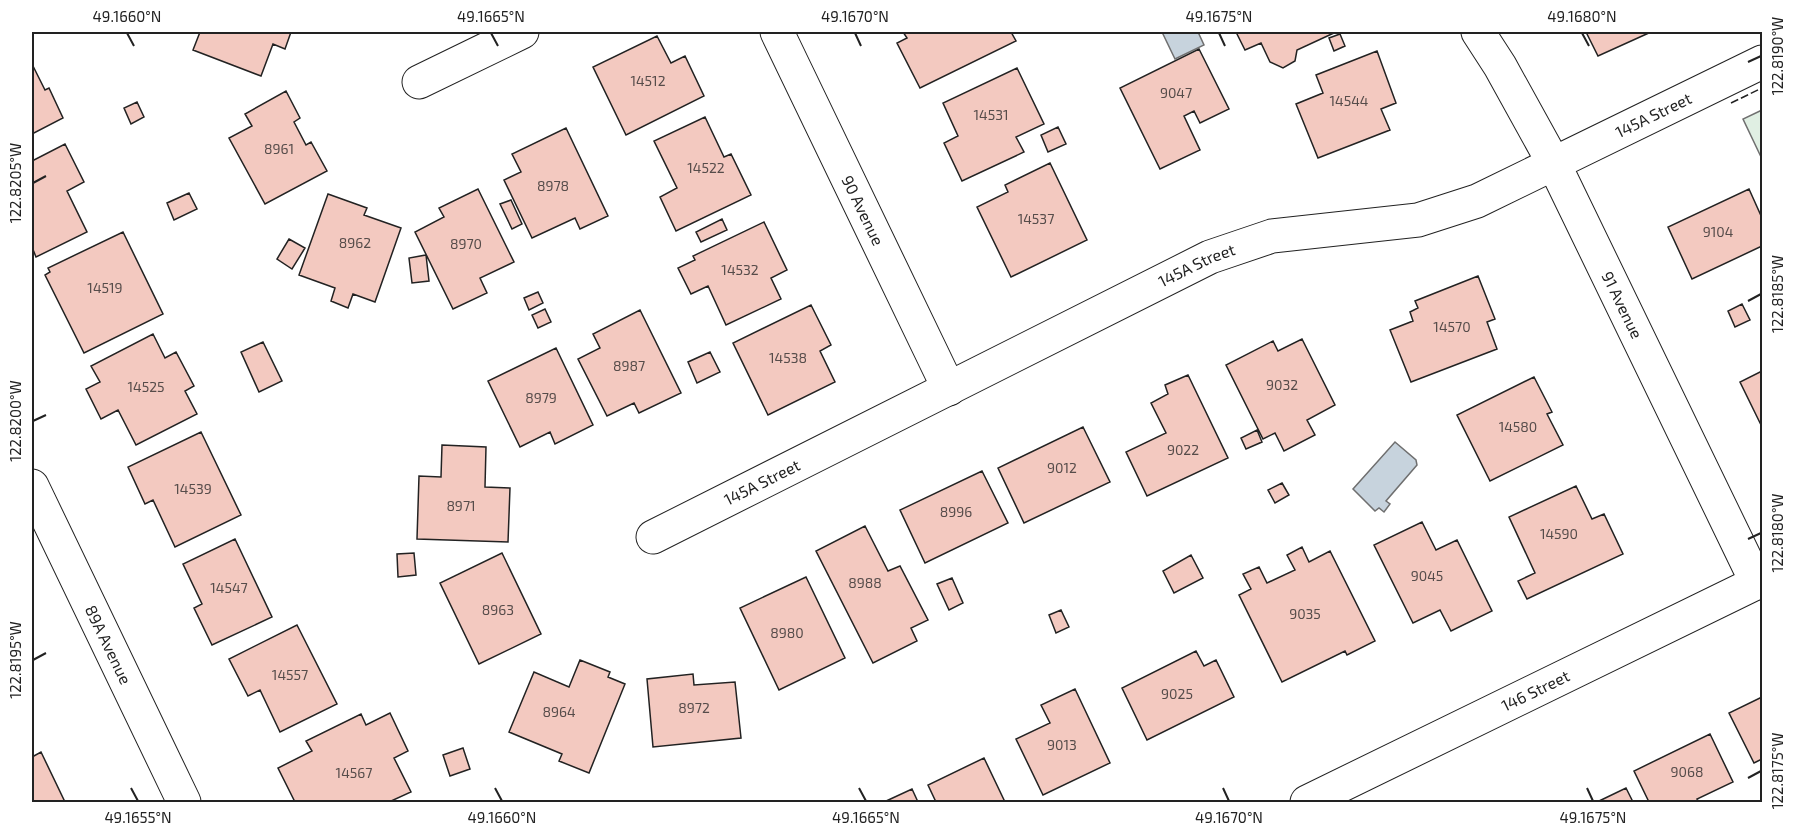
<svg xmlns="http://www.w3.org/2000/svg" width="1794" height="834" font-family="'Exo 2',sans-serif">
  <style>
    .green { fill: #e0efe3; stroke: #6f6f6f; stroke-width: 1.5 }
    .water { fill: #c7d3dd; stroke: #6f6f6f; stroke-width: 1.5 }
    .building { fill: #f3c9c0; stroke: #222; stroke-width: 1.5 }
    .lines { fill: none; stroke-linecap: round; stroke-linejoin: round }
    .minor-casing { stroke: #222; stroke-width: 35 }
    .minor { stroke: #fff; stroke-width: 33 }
    .fence { stroke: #222; stroke-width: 1.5; stroke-dasharray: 8 3; stroke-linecap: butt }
    .ticks { fill: none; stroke: #222; stroke-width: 2 }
    .labels { text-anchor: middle; stroke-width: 4.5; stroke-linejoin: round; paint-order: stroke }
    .number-label { font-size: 14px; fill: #564c4a }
    .street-label { font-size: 16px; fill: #222; stroke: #fff }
    .neatline { fill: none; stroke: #222; stroke-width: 2 }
    .ticks-label { font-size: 15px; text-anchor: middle; fill: #222 }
  </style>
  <rect width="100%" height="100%" fill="#fff"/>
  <path class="green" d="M1762,110V159L1743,119Z"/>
  <path class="water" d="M1162,32H1198L1204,45L1175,59Z
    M1395,442L1416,460L1417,465L1386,501L1390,504L1384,512L1379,508L1375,511L1353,489Z"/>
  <path class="building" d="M200,32H291L285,49L273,44L261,76L193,50Z
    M903,32H1011L1016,41L920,88L897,43L907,38Z
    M1236,32H1336L1297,50L1295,61L1283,68L1270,62L1261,43L1245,50Z
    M1586,32H1651L1598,56Z
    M1340,34L1345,46L1334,51L1329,38Z
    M657,36L671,63L685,56L704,96L626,135L593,67Z
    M1199,49L1229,109L1200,123L1194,111L1184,116L1200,150L1160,169L1120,88Z
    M1377,51L1396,103L1381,109L1390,130L1318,158L1296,104L1323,93L1316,75Z
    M32,64L45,90L49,88L63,118L32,134Z
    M1017,68L1044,124L1016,137L1024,152L962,181L944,143L958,136L943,103Z
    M286,91L300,118L294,122L306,145L311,142L327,171L265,204L229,138L252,126L245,114Z
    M137,102L144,117L131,124L124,108Z
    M705,117L724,157L731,154L751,195L676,231L660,197L677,188L654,141Z
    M1058,127L1066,144L1048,152L1041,135Z
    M566,128L608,216L580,229L575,218L532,238L504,180L521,172L512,154Z
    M65,144L84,182L67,191L87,232L36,257L32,247V161Z
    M1050,163L1087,240L1011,277L977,207L1008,192L1005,185Z
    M478,189L514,262L480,278L487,293L453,309L415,232L444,217L439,208Z
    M1749,189L1762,218V246L1692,279L1668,227Z
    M189,193L197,209L174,220L167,203Z
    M328,194L367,208L364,215L401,228L375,302L353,294L348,308L331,301L335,288L299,275Z
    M511,200L522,224L512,229L500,204Z
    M722,219L727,230L701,242L696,232Z
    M764,222L787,270L771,278L781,299L726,325L708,286L691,294L678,268L695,260L693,256Z
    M123,232L163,314L84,353L45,275L50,272L48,268Z
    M289,239L305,248L292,269L277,259Z
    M426,255L429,281L412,283L409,258Z
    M1478,276L1495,319L1487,322L1497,349L1411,382L1390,330L1413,321L1410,312L1418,308L1415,301Z
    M538,292L543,303L529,310L524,298Z
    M1742,304L1750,320L1735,327L1728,311Z
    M811,305L831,345L820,351L835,382L768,415L733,343Z
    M545,309L551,322L538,328L532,315Z
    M640,310L681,393L639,413L634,403L607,416L578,359L600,348L593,334Z
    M153,334L165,358L176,352L194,386L185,391L197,414L136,445L118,410L101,419L86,389L100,382L91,366Z
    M1302,339L1335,405L1307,420L1315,435L1284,451L1275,433L1263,439L1226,365L1273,341L1278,351Z
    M263,342L282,381L259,392L241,352Z
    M556,348L593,425L555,444L550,432L520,447L488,381Z
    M710,352L720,372L697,383L688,362Z
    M1762,371V427L1740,382Z
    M1188,375L1228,458L1147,496L1126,452L1166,433L1151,403L1168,394L1165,385Z
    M1534,377L1552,412L1547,414L1563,445L1490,481L1457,415Z
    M1083,427L1110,482L1024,523L998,468Z
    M1257,430L1262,442L1246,449L1241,438Z
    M201,432L241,515L175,547L153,500L145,504L128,467Z
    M442,445L486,447L485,487L510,488L508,542L417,539L419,476L441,477Z
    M982,471L1008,523L925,563L900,510Z
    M1282,483L1289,495L1275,503L1268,490Z
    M1576,486L1592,519L1604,514L1623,554L1527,599L1518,581L1535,573L1509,517Z
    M1422,522L1436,550L1457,540L1492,611L1451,631L1440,610L1413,623L1374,545Z
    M865,526L888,571L900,566L928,620L911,628L917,641L873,663L816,551Z
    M235,539L272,617L212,645L194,608L202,604L183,564Z
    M1302,547L1309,562L1330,551L1375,641L1347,655L1345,651L1282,682L1239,595L1251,589L1243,574L1259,567L1267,583L1295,570L1287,555Z
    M414,553L416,575L398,577L397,554Z
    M502,553L541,634L479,664L440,583Z
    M1191,555L1203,578L1174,593L1163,571Z
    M806,577L845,658L779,690L740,608Z
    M952,578L963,603L949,610L937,584Z
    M1061,610L1069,627L1056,633L1049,615Z
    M297,625L337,704L280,732L260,690L248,696L229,659Z
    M1196,651L1204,666L1216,660L1234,697L1147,740L1122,688Z
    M580,660L610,672L608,677L625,684L589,773L559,761L562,754L509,732L534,672L569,687Z
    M693,674L694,685L735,682L741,738L653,747L647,679Z
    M1075,689L1110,763L1043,795L1016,739L1050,723L1041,705Z
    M1762,697V759L1754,763L1729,713Z
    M390,713L408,751L394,758L411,792L389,802H295L278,768L312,751L306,741L361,714L366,725Z
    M1710,734L1733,782L1697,799L1699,802H1649L1634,771Z
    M463,748L470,769L450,776L443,755Z
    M41,752L65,802H32V757Z
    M984,758L1005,802H936L928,785Z
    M1626,788L1633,802H1597Z
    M912,789L918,802H884Z"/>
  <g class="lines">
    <g class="minor-casing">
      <g id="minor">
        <path id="s1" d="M777,32L949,389"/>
        <path id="s2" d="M1478,32L1500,66L1553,162L1757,583"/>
        <path d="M419,82L522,32"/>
        <path id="s3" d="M32,486L184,802"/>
        <path id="s4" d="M653,537L1210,257L1272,236L1418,220L1477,201L1762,62"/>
        <path id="s5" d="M1307,802L1762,580"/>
      </g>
    </g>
    <use href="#minor" class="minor"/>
    <path class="fence" d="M1731,103L1762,88"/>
  </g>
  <path class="ticks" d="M127,33L134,46M491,33L498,46M855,33L861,46M1219,33L1225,46M1582,33L1589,46M1748,62L1761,56M33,183L46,176M1748,301L1761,294M33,421L46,415M1748,539L1761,533M33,660L46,653M1748,778L1761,771M131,788L138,801M495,788L502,801M859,788L866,801M1223,788L1229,801M1587,788L1593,801"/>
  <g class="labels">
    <g class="number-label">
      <text x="648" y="86">14512</text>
      <text x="1176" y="98">9047</text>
      <text x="1349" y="106">14544</text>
      <text x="991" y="120">14531</text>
      <text x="279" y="154">8961</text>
      <text x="706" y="173">14522</text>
      <text x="553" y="191">8978</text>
      <text x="1036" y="224">14537</text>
      <text x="1718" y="237">9104</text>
      <text x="355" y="248">8962</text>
      <text x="466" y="249">8970</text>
      <text x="740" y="275">14532</text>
      <text x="105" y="293">14519</text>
      <text x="1452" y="332">14570</text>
      <text x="788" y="363">14538</text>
      <text x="629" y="371">8987</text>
      <text x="1282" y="390">9032</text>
      <text x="146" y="392">14525</text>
      <text x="541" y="403">8979</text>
      <text x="1518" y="432">14580</text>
      <text x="1183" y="455">9022</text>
      <text x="1062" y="473">9012</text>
      <text x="193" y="494">14539</text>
      <text x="461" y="511">8971</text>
      <text x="956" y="517">8996</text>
      <text x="1559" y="539">14590</text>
      <text x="1427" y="581">9045</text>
      <text x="865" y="588">8988</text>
      <text x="229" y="593">14547</text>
      <text x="498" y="615">8963</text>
      <text x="1305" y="619">9035</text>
      <text x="787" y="638">8980</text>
      <text x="290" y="680">14557</text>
      <text x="1177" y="699">9025</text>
      <text x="694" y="713">8972</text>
      <text x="559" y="717">8964</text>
      <text x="1062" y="750">9013</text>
      <text x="1687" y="777">9068</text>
      <text x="354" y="778">14567</text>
    </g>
    <g class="street-label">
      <text dy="6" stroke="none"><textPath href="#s4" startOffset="1094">145A Street</textPath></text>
      <text dy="6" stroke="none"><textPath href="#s1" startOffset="198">90 Avenue</textPath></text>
      <text dy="6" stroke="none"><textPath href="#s4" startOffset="608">145A Street</textPath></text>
      <text dy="6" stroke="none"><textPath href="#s2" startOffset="309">91 Avenue</textPath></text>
      <text dy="6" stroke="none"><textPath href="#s4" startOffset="122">145A Street</textPath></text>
      <text dy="6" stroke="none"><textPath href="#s3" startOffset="176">89A Avenue</textPath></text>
      <text dy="6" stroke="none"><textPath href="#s5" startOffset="254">146 Street</textPath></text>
    </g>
  </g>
  <rect width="1794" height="834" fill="none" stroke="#ffffff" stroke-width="66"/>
  <rect x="33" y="33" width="1728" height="768" class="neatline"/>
  <g class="ticks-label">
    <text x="127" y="22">49.1660°N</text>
    <text x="491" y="22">49.1665°N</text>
    <text x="855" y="22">49.1670°N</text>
    <text x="1219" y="22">49.1675°N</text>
    <text x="1582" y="22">49.1680°N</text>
    <text transform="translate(1778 56) rotate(-90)" y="5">122.8190°W</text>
    <text transform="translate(16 183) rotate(-90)" y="5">122.8205°W</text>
    <text transform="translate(1778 294) rotate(-90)" y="5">122.8185°W</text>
    <text transform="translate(16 421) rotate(-90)" y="5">122.8200°W</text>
    <text transform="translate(1778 533) rotate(-90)" y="5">122.8180°W</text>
    <text transform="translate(16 660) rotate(-90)" y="5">122.8195°W</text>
    <text transform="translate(1778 771) rotate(-90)" y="5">122.8175°W</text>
    <text x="138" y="823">49.1655°N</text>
    <text x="502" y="823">49.1660°N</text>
    <text x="866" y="823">49.1665°N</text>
    <text x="1229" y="823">49.1670°N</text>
    <text x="1593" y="823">49.1675°N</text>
  </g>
</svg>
